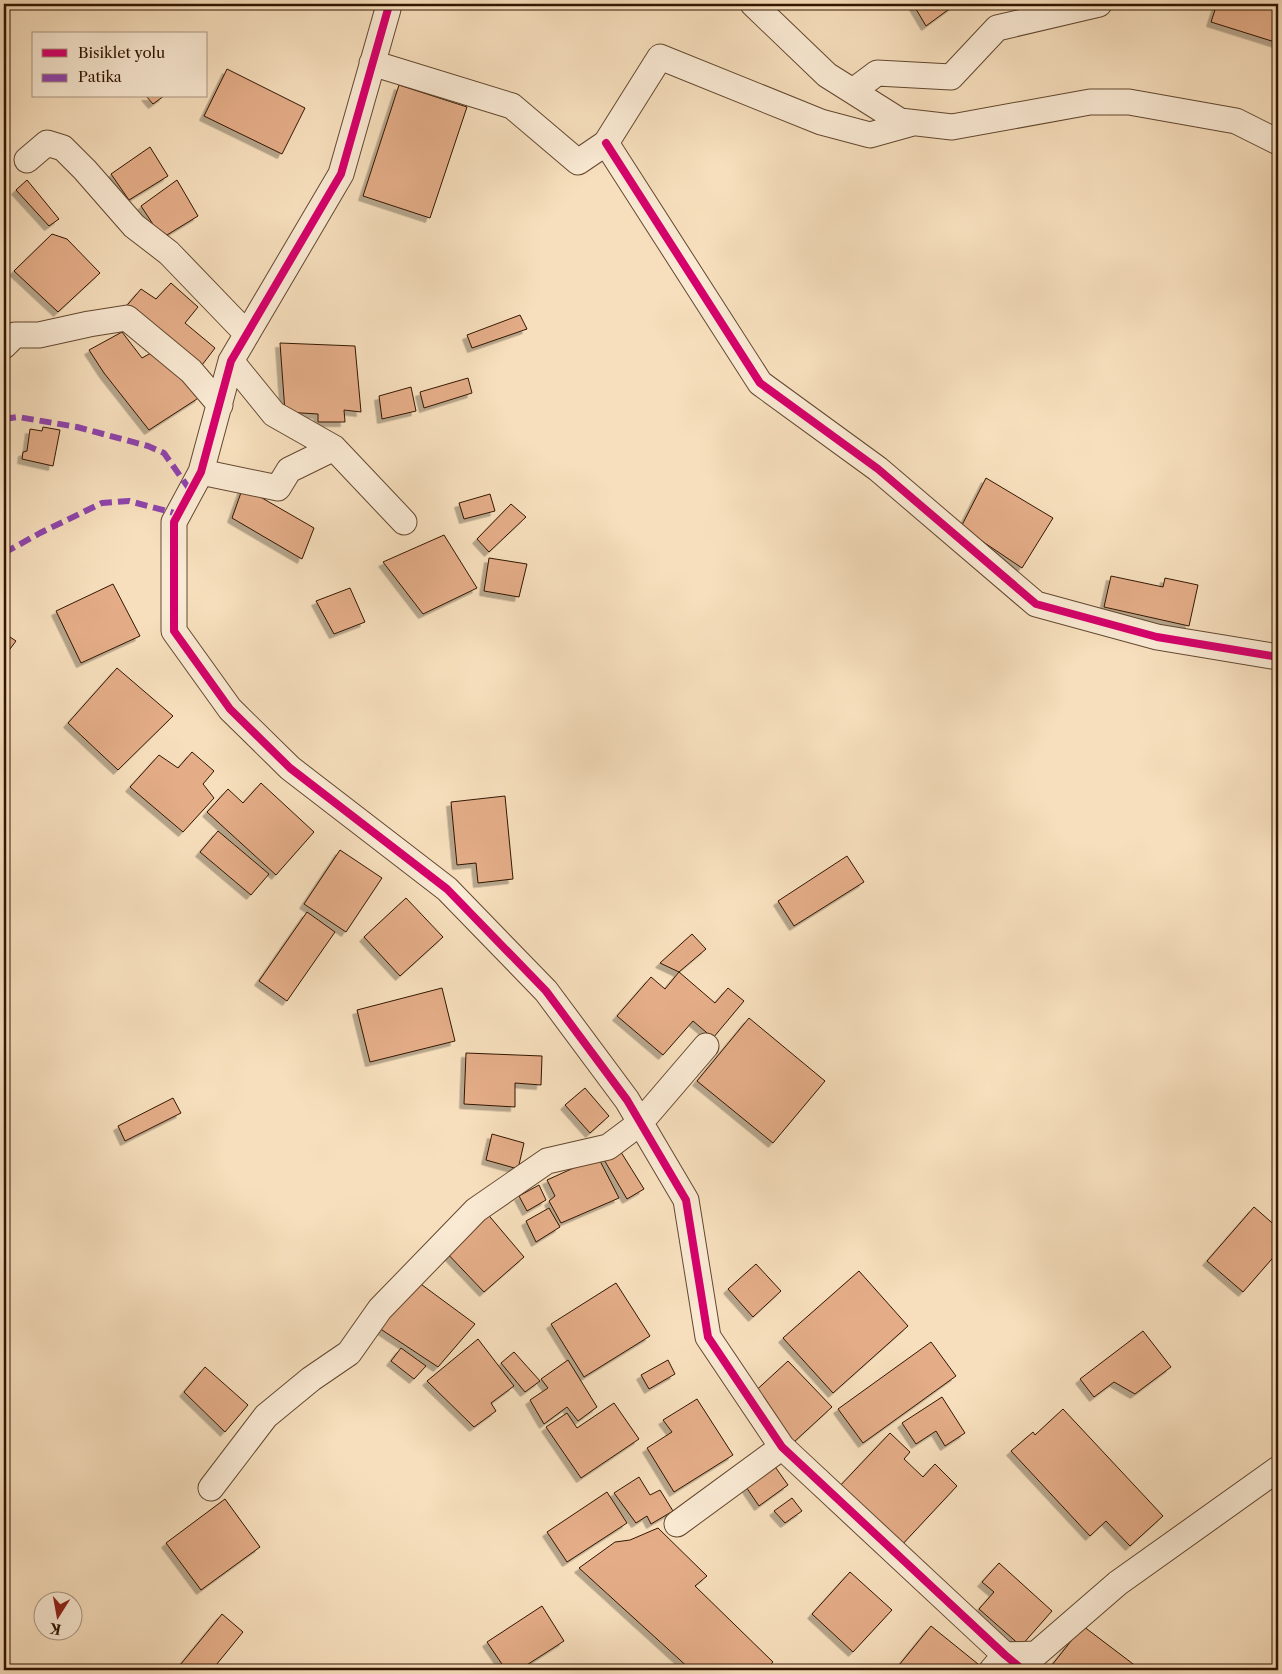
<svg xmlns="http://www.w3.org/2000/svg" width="1282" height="1674" font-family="'Libre Caslon Text',serif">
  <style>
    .building { fill: #e4ad88; stroke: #321600; filter: url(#shadow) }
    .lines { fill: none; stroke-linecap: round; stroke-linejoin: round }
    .street-casing { stroke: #63482f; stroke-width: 27 }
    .street { stroke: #faead4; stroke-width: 25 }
    .quiet { stroke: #8e44ad; stroke-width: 6; stroke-dasharray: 12 6; stroke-linecap: butt }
    .cycleway-casing { stroke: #faead4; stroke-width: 11 }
    .cycleway { stroke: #d6006c; stroke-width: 8 }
  </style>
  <defs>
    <filter id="shadow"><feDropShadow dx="-4.5" dy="4.5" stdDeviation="0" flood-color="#0004"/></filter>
  </defs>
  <rect width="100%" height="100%" fill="#f7dfbd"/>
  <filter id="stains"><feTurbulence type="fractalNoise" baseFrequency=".004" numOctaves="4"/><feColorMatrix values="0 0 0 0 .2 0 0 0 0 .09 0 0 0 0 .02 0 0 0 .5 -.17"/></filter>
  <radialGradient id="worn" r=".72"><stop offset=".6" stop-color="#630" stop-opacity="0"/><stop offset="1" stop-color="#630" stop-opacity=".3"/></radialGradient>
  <path class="building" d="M913,4H956L926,26Z
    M1217,4H1278V43L1211,22Z
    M227,69L305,108L282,154L204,116Z
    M399,85L467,107L430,218L363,196Z
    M146,96H164L153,104Z
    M150,147L168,176L129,200L111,174Z
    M27,180L59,219L49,226L16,190Z
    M177,180L198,216L162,238L141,206Z
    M52,234L67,239L100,273L58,312L14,271Z
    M171,283L198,307L185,323L215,348L199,369L123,310L141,289L156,299Z
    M520,315L527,329L472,348L467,335Z
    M122,332L142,358L158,349L200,397L149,430L104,373L89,350Z
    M280,343L355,346L361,412L344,410L345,422H318V414L285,412Z
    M468,378L472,393L424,408L420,392Z
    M411,387L416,411L382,419L379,396Z
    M43,427L60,430L53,466L22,459L23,452L27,451L30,429L42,431Z
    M986,478L1053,518L1022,568L961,527Z
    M243,487L314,528L302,559L232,518Z
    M490,494L495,511L464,519L459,503Z
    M511,504L526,517L489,552L477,539Z
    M444,535L477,588L423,614L383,562Z
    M489,558L527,564L519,597L484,591Z
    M1111,576L1163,587L1165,578L1198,585L1189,626L1104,607Z
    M113,584L140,636L81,663L56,611Z
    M350,588L365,622L334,634L316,601Z
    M4,633L16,641L4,657Z
    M117,668L173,716L118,770L68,723Z
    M192,752L214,771L203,784L214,798L183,832L130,787L159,755L178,768Z
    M261,783L314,832L276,875L207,812L228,789L243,803Z
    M505,796L513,879L478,883L476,863L457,865L451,802Z
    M218,831L269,874L251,895L200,852Z
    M340,850L382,878L346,932L304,904Z
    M847,856L864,882L794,926L778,901Z
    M406,898L443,937L400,976L364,937Z
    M307,912L335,932L287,1001L259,981Z
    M692,934L706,949L679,972L660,963Z
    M679,972L715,1003L728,988L744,1001L713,1038L693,1021L663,1055L617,1016L651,977L665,989Z
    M442,988L455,1041L370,1062L357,1010Z
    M749,1018L825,1081L773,1143L697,1081Z
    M466,1053L542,1056L541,1085L515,1083V1107L464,1104Z
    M585,1088L609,1116L590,1133L565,1105Z
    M173,1098L181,1113L125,1141L118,1126Z
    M492,1134L524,1143L518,1169L486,1160Z
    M619,1149L644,1189L627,1199L603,1158Z
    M598,1157L619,1198L561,1223L549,1201L555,1196L547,1180Z
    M539,1185L546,1200L527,1211L519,1196Z
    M1254,1207L1278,1228V1252L1243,1292L1207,1261Z
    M549,1208L560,1227L536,1242L526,1221Z
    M485,1211L524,1257L484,1292L442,1248Z
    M756,1264L781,1291L753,1317L728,1289Z
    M859,1271L908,1326L833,1393L783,1338Z
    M414,1279L475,1324L438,1367L376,1326Z
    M616,1283L650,1336L584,1377L551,1324Z
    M1143,1331L1171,1367L1135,1394L1114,1382L1094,1397L1080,1379Z
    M478,1339L514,1386L491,1403L496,1411L474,1427L427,1381Z
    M931,1342L956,1376L863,1443L838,1409Z
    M401,1348L426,1366L414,1379L391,1361Z
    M514,1352L540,1381L525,1392L501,1363Z
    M568,1360L597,1407L578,1421L567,1407L544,1424L530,1400L548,1388L541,1379Z
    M668,1360L675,1374L649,1389L641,1375Z
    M788,1361L832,1407L794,1442L750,1396Z
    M205,1367L248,1405L225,1432L184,1392Z
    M942,1397L965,1433L945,1446L936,1431L916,1444L902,1423Z
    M697,1399L733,1455L674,1492L647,1448L672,1432L663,1420Z
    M614,1403L639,1439L581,1478L546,1427L567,1413L577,1428Z
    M1063,1409L1163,1516L1130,1546L1106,1521L1090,1536L1011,1451L1033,1432L1035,1435Z
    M890,1433L910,1452L904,1459L923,1477L935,1464L957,1486L899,1548L837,1489Z
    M771,1461L788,1485L759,1506L742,1481Z
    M639,1477L650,1495L660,1490L673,1511L651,1524L647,1516L636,1523L614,1493Z
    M607,1492L627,1523L567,1562L547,1532Z
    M792,1498L802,1511L785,1523L774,1511Z
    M225,1499L260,1547L201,1590L166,1543Z
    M658,1528L707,1576L695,1586L773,1662L766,1670H691L579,1568L615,1542L630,1540Z
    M999,1563L1052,1611L1021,1646L979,1609L994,1592L982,1582Z
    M850,1572L892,1610L853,1652L812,1614Z
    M542,1606L564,1641L519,1670H506L487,1642Z
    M222,1614L243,1632L212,1670H176Z
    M931,1626L978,1664L973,1670H895Z
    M1083,1626L1141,1670H1048Z"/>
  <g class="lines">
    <g class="street-casing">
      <path id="street" d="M388,4V9L341,174L231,361L201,472L174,522V631L230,709L290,768L447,889L546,991L627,1100L686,1200L708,1337L782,1447L1005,1655L1023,1670
        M753,4L827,75L900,121L952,127L1090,102H1129L1236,121L1278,142
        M372,63L512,106L578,162L606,143L660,57L821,122L870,135L913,123
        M853,91L877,73L951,77L997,28L1099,4
        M606,143L760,383L878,469L1036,604L1157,637L1278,657
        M27,160L47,143L63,148L85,170L134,226L169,253L247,334
        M4,346L15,335H39L89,324L127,318L191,371L220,405
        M231,361L274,414L334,448L404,522
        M201,472L278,488L289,470L334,448
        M211,1488L266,1416L311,1379L349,1353L380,1309L476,1210L547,1161L608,1147L640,1123L706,1046
        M677,1524L782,1447
        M992,1670L1005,1655L1036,1654L1118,1583L1278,1469"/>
    </g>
    <use href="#street" class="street"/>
    <path class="quiet" d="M4,419L18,417L77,427L148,446L164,453L190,490
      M4,553L40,533L102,503L129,501L178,514"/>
    <g class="cycleway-casing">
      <path id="cycleway" d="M388,4V9L341,174L231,361L201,472L174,522V631L230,709L290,768L447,889L546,991L627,1100L686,1200L708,1337L782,1447L1005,1655L1023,1670
        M606,143L760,383L878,469L1036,604L1157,637L1278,657"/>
    </g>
    <use href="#cycleway" class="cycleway"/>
  </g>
  <rect width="1282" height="1674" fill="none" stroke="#f7dfbd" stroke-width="20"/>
  <rect x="5" y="5" width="1272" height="1664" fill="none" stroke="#321600" stroke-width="2.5"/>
  <rect x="10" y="10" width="1262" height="1654" fill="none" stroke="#321600"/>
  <rect x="32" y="32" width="175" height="65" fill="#faead4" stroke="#aa957f"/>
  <rect x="42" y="49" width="25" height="8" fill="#d6006c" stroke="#aa957f"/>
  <text x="78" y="58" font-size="15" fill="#321600">Bisiklet yolu</text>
  <rect x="42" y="74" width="25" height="8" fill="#8e44ad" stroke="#aa957f"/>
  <text x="78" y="82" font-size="15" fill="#321600">Patika</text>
  <g transform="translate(58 1616) rotate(191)"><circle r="24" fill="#faead4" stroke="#aa957f"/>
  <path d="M0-4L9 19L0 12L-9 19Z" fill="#8f2418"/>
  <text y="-8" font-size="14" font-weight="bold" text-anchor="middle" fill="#321600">K</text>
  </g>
  <rect width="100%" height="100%" filter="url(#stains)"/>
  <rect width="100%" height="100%" fill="url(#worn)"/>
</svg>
